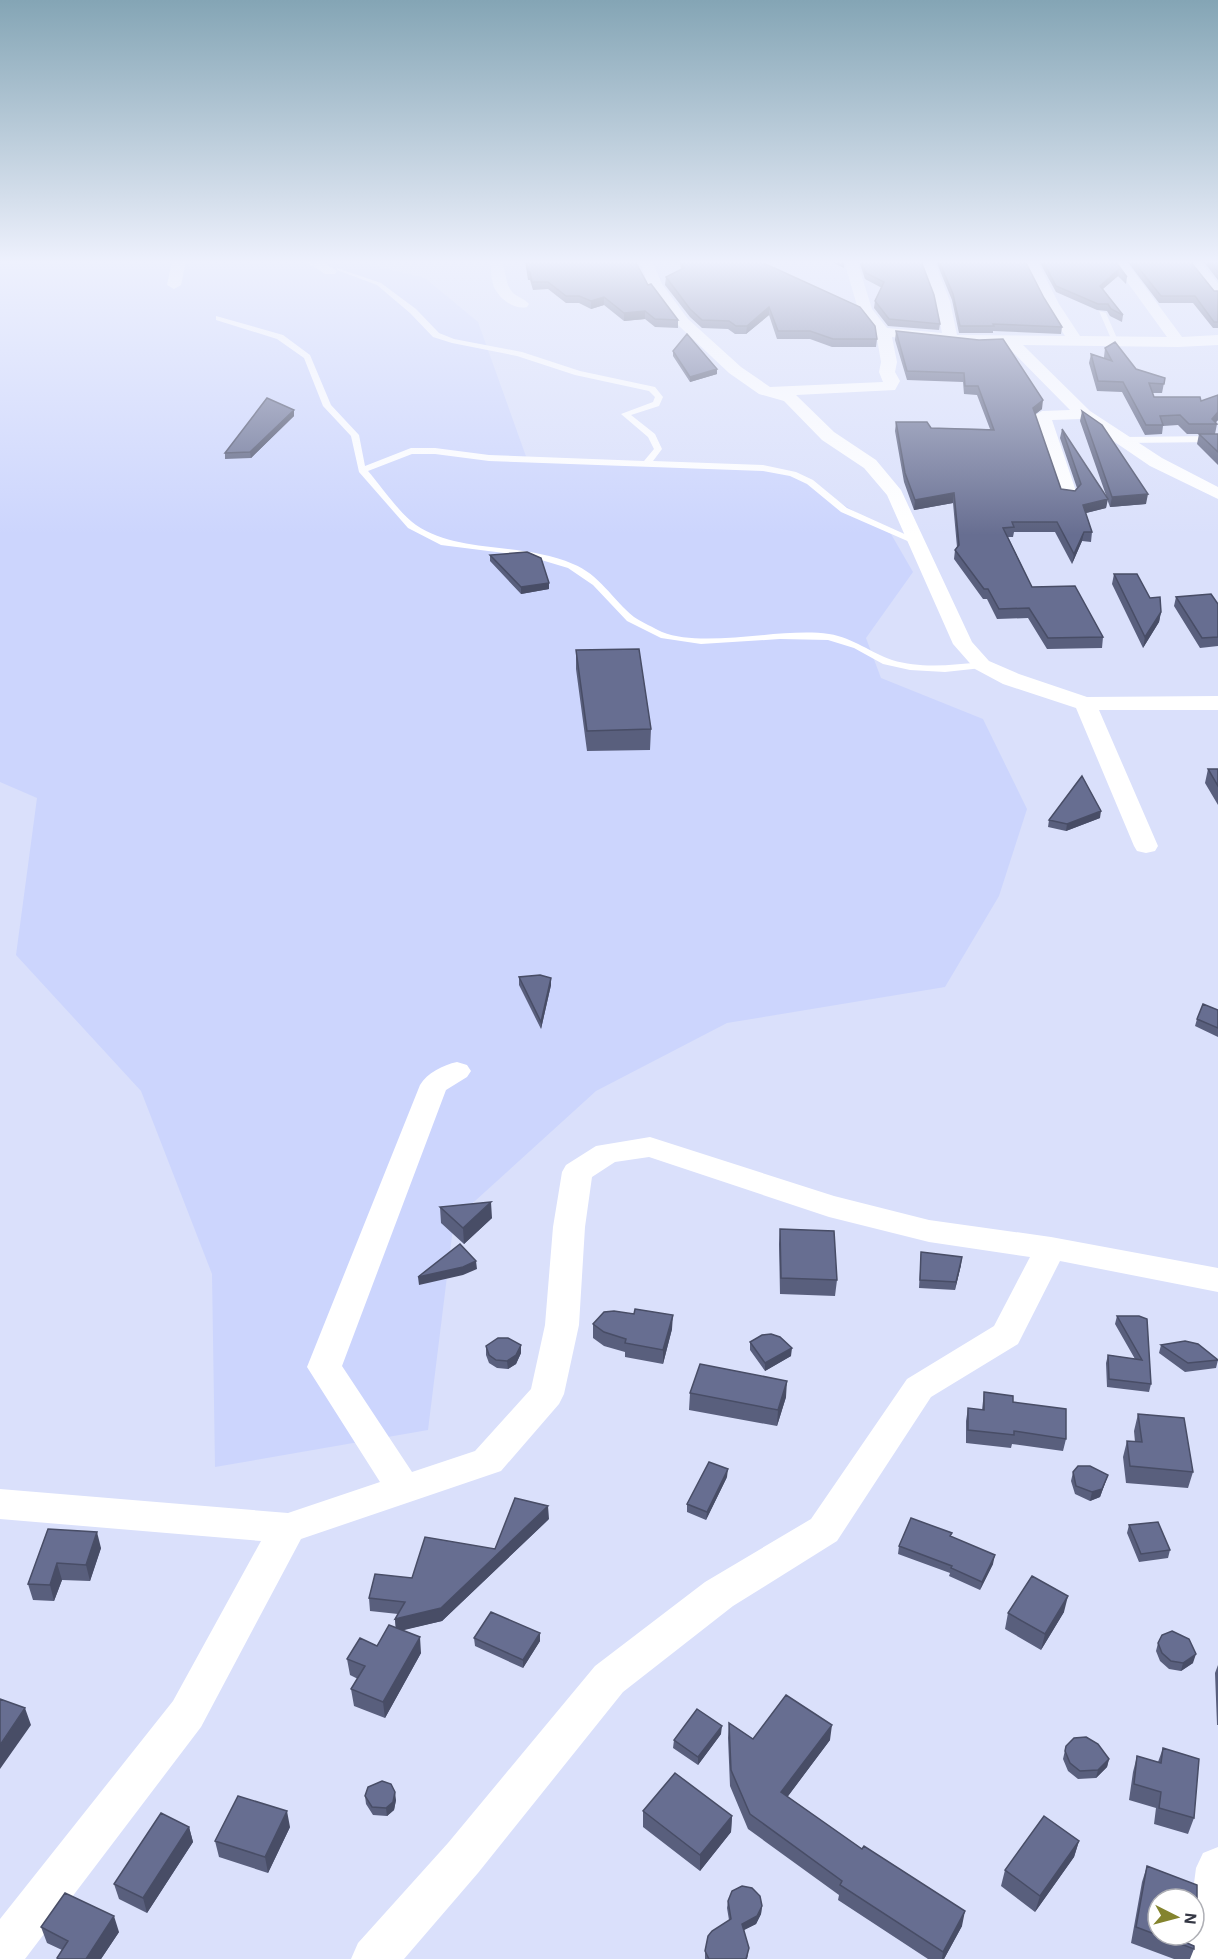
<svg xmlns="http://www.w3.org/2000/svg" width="1218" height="1959" font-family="'IBM Plex Sans',sans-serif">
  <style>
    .built { fill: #ccd5fd }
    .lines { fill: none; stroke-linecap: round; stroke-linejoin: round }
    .lane { fill: #fff; fill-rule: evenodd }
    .street { fill: #fff; fill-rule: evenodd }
    .wall { fill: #595f7d }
    .shaded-wall { fill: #484d66 }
    .building { fill: #676e91; stroke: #484d66; stroke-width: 1.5 }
  </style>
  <rect width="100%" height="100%" fill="#dae0fb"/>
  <path class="built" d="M0,261H354L425,278L478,322L528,462L769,469L798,477L891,534L913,572L866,638L881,678L983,719L1027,809L999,896L945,987L727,1023L596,1091L454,1220L428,1430L215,1467L212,1274L141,1091L16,955L37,798L0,782Z"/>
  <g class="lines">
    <path class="lane" d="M337,268L381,283L416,309L439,333L454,339L522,352L580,371L655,387L663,397L659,406L631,415L655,434L662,449L653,461L763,465L796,472L813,480L847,508L920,541L912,543L841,512L807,484L790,476L763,471L489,461L435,454H412L368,471C380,485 401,515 416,525C459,554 522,542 573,564C599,574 613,600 634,617C642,622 654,628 662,632C706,649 780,627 829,634C854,638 871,653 892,660C921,669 953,665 982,662L987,665L982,668L945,672L910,670L883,664L854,648L828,640L780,639L701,644L661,638L627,621L593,585L568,568L528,556L441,545L408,528L359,472L351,436L323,406L304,358L277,339L216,320V316L283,335L310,355L331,405L359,435L365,466L411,448H435L489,455L644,461L654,449L648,437L621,414L653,402L655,397L649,391L575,375L517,356L452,343L433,337L410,313L377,285L337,270Z
      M1099,311L1106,313L1119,343L1112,341Z
      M1218,436V442L1123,443L1119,440L1123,437Z"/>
    <path class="street" d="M172,261H186L181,285L174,289L167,285Z
      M305,261H321L337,271L335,274H325Z
      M490,261H502C506,271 505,285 513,293C518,297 525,299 529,304L527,307C515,310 501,300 495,289C491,283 491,268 490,261Z
      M640,261H652L662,284L688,319L741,367L770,387L883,382L879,372L881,362L876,333L858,309L844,261H857L872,309L887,328L942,333L936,301L921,261H934L950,301L957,335L1065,336L1045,304L1024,261H1037L1059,304L1080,336L1167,337L1112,261H1126L1182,337L1218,335V345L1178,347L1023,345L1090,411L1162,458L1218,487V499L1150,466L1081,419L1052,420L1077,494L1074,498H1062L1034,416L1042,411L1070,410L1006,345L978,346L892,337L897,362L895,372L900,381L895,390L796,395L834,432L876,460L901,490L972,642L989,661L1019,674L1087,697L1218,696V710H1099L1158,846L1155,851L1146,853L1137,851L1134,846L1076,708L1003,684L975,669L953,644L887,495L864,468L822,440L784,401L759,394L729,373L678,325L648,285Z
      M1187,261H1200L1218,283V296L1213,295Z
      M457,1062L467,1065L471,1071L467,1077L446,1090L342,1366L412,1472L475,1451L531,1389L545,1325L553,1227L562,1172L566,1165L596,1146L650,1137L834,1196L929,1220L1051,1237L1218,1268V1292L1060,1261L1018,1344L931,1397L837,1541L733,1606L623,1692L478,1873L404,1959H351L358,1943L448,1843L595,1666L705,1582L811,1519L907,1379L994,1326L1030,1257L929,1242L829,1217L649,1157L615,1162L592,1177L585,1227L579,1325L564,1394L559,1404L501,1471L301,1539L201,1727L25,1959H0V1919L173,1701L261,1541L0,1519V1489L288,1513L380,1482L307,1367L420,1085C427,1073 443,1065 457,1062Z
      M1218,1847V1959H1184L1187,1935H1194V1899H1192L1196,1868L1203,1853Z"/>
  </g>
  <path class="wall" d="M525,261H635L648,285L678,320V328L655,327L645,319L624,321L604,305L591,309L579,303H566L548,289L533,290L530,280H528Z
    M679,261H759L877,339L876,347H832L810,339H777L769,315L746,334H735L728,329L702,328L690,317L665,285L666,277L681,269Z
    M829,261H844V268Z
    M859,261H921L940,324L939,330L888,326L874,308L875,301L882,288L865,279Z
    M936,261H1025L1044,298L1062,327L1061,334L993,331V333H959L952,300Z
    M1039,261H1115L1127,277L1126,284L1118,276L1103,289L1123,315L1122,322L1110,316L1107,311L1097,310L1056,292Z
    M1127,261H1190L1214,291H1218V328H1213L1193,303H1159Z
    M1203,261H1218V280Z
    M896,331L1042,409L1035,414L1061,489L1075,491L1077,488L1060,438L1062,429L1107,498L1080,421L1082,411L1146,504L1110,507L1107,499L1106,508L1086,513L1092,532L1091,542L1082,541L1072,564L1055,532H1014L1013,537H1008L1032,587L1103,637L1102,648L1047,649L1028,618L997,619L987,599H983L954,559L955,550L957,547L953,503L914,510L904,482L895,431L896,422L931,428L990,429L977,395L964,394L963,382L907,380L895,340Z
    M1105,348L1136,369L1165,378L1162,393H1152L1154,397L1201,401L1218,395V420L1215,423L1217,424L1215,434H1218V465L1197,444L1199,434H1187L1178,425L1163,426L1162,434L1145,435L1122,392L1097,391L1089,363L1091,354L1104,358V357Z
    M673,351L717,369V374L690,382L673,356Z
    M294,410V416L251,458L225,459V453Z
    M490,555L549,583V589L521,594L490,561Z
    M1114,574L1150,598L1161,612L1159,622L1143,648L1112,584Z
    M1176,597L1218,604V646L1200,648L1174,606Z
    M576,650L651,729L650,750L587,751L576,669Z
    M1208,769H1218V805L1205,783Z
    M1100,818L1066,831L1048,827L1049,820Z
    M519,977L551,978V985L541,1029L519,985Z
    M1218,1010V1037L1195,1026L1197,1019Z
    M440,1207L492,1218L464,1244L441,1223Z
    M780,1229L837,1280L835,1296L780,1294L779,1244Z
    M921,1252L961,1265L955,1290L919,1288Z
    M634,1314L672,1329L663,1364L625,1357V1352L604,1346L593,1338V1324Z
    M1117,1316H1139L1151,1384L1149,1392L1107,1387L1106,1363L1108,1355L1135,1359L1115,1324Z
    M750,1342L791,1356L765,1371L750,1350Z
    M521,1345V1353L516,1364L508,1369L497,1368L489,1363L486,1355V1346Z
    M1161,1345L1218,1360L1216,1368L1185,1372L1159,1353Z
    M984,1392L1013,1402L1066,1439L1063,1451L1012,1444L1011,1448L966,1443V1421L968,1408L982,1410Z
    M690,1393L786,1397L777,1426L689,1410Z
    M1138,1414L1193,1472L1188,1488L1126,1483L1123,1457L1127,1441L1135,1442L1134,1431Z
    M1073,1472L1108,1475L1100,1497L1090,1501L1075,1494L1071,1481Z
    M727,1477L706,1520L687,1512V1504Z
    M549,1519L442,1621L402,1630L421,1653L385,1718L354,1706L351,1689L358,1679L350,1675L347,1659L377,1646L396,1628L395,1619L398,1614L370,1611L369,1598L412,1578L495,1549Z
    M1129,1525L1170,1550L1168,1558L1139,1562L1127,1533Z
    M48,1529L101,1548L90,1581L62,1580L54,1601L33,1600L28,1584Z
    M951,1537L993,1564L980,1590L949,1576L950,1573L898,1554L899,1546Z
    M1064,1612L1041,1650L1005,1629L1008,1613Z
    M474,1638L540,1641L523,1668L475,1646Z
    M1158,1643L1193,1663L1181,1671L1169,1669L1160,1661L1156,1651Z
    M1218,1665V1725H1217L1215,1673Z
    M729,1723L753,1739L830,1740L787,1797L962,1926L944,1959H928L838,1900L839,1895L748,1829L730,1786L728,1738Z
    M721,1734L698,1765L673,1748L674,1740Z
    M1066,1746L1109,1759L1107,1767L1096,1778L1078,1779L1068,1771L1063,1759Z
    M1163,1748L1194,1818L1188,1834L1154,1824L1156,1808L1129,1800L1133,1772L1137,1756L1158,1762Z
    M365,1796L396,1800L394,1810L387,1816L373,1815L366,1804Z
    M643,1811L732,1816L731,1832L700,1871L643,1827Z
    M189,1827L193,1842L147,1913L119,1899L114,1884Z
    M290,1827L268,1873L219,1857L215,1841Z
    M1079,1841L1074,1857L1035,1912L1001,1886L1005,1870Z
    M1147,1866L1194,1899L1187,1943L1194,1949L1190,1959H1174L1131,1943L1142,1882Z
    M728,1901L762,1906L761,1914L756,1924L744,1930L748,1955L747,1959H705V1951L729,1920L727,1908Z
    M41,1927L119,1932L101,1959H57V1958L62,1950L47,1943Z"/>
  <path class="shaded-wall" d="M1119,269L1118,276L1099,292L1100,286Z
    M604,297V305L591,309V301Z
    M769,307V315L746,334L747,326Z
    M645,311V319L624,321V313Z
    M717,369V374L690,382V377Z
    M1043,400L1042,409L1032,417L1033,408Z
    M294,410V416L251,458L250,452Z
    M1218,412V420L1214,424L1212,419Z
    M954,493L953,503L914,510L915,500Z
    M1148,494L1146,504L1110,507L1112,497Z
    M1108,499L1106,508L1082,514L1083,505Z
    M1084,532L1082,541L1072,564L1074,554Z
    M549,583V589L521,594V587Z
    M1161,612L1159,622L1143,648L1145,637Z
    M1101,811L1100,818L1066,831L1067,824Z
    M551,978V985L541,1029V1022Z
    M491,1202L492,1218L464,1244L463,1228Z
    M962,1257L961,1265L955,1290L956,1282Z
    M476,1261L477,1269L463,1275L419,1285L418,1277Z
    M673,1315L672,1329L663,1364V1350Z
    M521,1345V1353L516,1364L508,1369L507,1361Z
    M792,1348L791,1356L765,1371V1363Z
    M787,1381L786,1397L777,1426L778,1410Z
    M728,1469L727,1477L706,1520L707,1512Z
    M1108,1475L1100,1497L1090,1501L1092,1492Z
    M548,1506L549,1519L442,1621L396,1632L395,1619L441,1608Z
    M97,1532L101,1548L90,1581L86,1565Z
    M995,1555L993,1564L980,1590L982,1582Z
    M57,1563L62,1580L54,1601L50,1585Z
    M1068,1596L1064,1612L1041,1650L1045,1634Z
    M540,1633V1641L523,1668V1660Z
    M420,1637L421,1653L385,1718L383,1702Z
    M1196,1654L1193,1663L1181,1671L1183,1663Z
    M25,1708L31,1725L0,1769V1745Z
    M832,1725L830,1740L780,1807L781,1792Z
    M722,1726L721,1734L698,1765V1757Z
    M1109,1759L1107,1767L1096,1778L1098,1770Z
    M395,1792L396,1800L394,1810L387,1816L386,1808Z
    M287,1811L290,1827L268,1873L265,1857Z
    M732,1816L731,1832L700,1871V1855Z
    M189,1827L193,1842L147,1913L143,1898Z
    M1079,1841L1074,1857L1035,1912L1040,1896Z
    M762,1906L761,1914L756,1924L742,1931V1924Z
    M965,1911L962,1926L944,1959H942L943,1952Z
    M114,1916L119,1932L101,1959H86Z
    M1197,1917L1194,1927V1918Z"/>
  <path class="building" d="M526,261H635L648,285L651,284L678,320L655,319L645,311L624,313L604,297L591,301L579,296H566L548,282H532L530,272H528Z
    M681,261H759L860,307L875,326L877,339H833L810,331H778L769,307L747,326H736L729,321L702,320L690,309L666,277L684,268Z
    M861,261H921L934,295L940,324L889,319L875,301L884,282L866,273Z
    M939,261H1025L1044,298L1062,327L993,324L994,326H960L953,294Z
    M1043,261H1115L1127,277L1119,269L1100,286L1123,315L1111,309L1108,304H1098L1056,286Z
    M1133,261H1190L1214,291H1218V322H1214L1195,296H1161Z
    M1209,261H1218V272Z
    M896,331L979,340L1003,339L1043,400L1033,408L1061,489L1075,491L1081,484L1062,429L1108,499L1083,505L1092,532H1084L1074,554L1057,522H1012L1014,527L1003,528L1032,587L1075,586L1103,637L1048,638L1029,608L999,609L988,589H984L955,550L959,545L954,493L915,500L905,473L896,422H927L931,428L994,430L978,386H965L964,373L907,371Z
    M687,334L717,369L690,377L673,351Z
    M1115,342L1136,369L1165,378L1164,384L1149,383L1154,397H1200L1201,401L1218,395V412L1212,419L1217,424H1189L1180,415L1160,416L1163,425H1146L1123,382L1098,381L1091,354L1112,361L1105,348Z
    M267,398L294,410L250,452L225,453Z
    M1082,411L1102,425L1148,494L1112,497Z
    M1199,434H1218V452Z
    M527,552L541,558L549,583L521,587L490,555Z
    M1114,574H1137L1150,598L1160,597L1161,612L1145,637Z
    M1211,594L1218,604V637L1202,638L1176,597Z
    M639,649L651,729L587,731L576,650Z
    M1208,769H1218V786Z
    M1082,776L1101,811L1067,824L1049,820Z
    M540,975L551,978L541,1022L519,977Z
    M1203,1004L1218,1010V1028L1197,1019Z
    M491,1202L463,1228L440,1207Z
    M780,1229L834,1231L837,1280L781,1278Z
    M460,1244L476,1261L463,1267L418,1277Z
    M921,1252L962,1257L956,1282L920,1280Z
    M635,1309L673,1315L663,1350L625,1343L626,1339L604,1332L593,1324L604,1312L614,1311L634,1314Z
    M1117,1316H1139L1147,1319L1151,1384L1109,1379L1108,1355L1142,1360Z
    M771,1334L780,1337L792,1348L765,1363L750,1342L762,1335Z
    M498,1338H508L521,1345L516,1355L507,1361L496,1360L489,1355L486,1346Z
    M1185,1341L1198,1344L1218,1360L1188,1363L1161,1345Z
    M700,1364L787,1381L778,1410L690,1393Z
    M984,1392L1013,1396V1402L1066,1409V1439L1014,1431V1435L968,1430V1408L984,1410Z
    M1138,1414L1184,1418L1193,1472L1130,1466L1127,1441L1142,1442Z
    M709,1462L728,1469L707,1512L687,1504Z
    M1078,1466H1090L1108,1475L1102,1489L1092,1492L1076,1486L1073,1472Z
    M515,1498L548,1506L441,1608L395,1619L405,1602L369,1598L375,1574L412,1578L425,1537L495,1549Z
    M911,1518L952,1533L950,1536L995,1555L982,1582L951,1568L952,1566L899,1546Z
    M1158,1522L1170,1550L1141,1554L1129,1525Z
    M48,1529L97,1532L86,1565L57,1563L50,1585L28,1584Z
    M1032,1576L1068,1596L1045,1634L1008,1613Z
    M491,1612L540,1633L523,1660L474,1638Z
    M389,1625L420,1637L383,1702L351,1689L365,1666L347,1659L360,1638L377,1646Z
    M1172,1631L1189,1639L1196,1654L1183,1663L1171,1661L1162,1653L1158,1643L1162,1635Z
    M786,1695L832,1725L781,1792L862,1849L864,1846L965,1911L943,1952L840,1885L842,1881L750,1814L731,1770L729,1723L753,1739Z
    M0,1699L25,1708L0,1745Z
    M697,1709L722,1726L698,1757L674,1740Z
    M1086,1737L1098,1744L1109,1759L1098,1770L1080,1771L1070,1763L1065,1751L1066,1746L1074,1738Z
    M1163,1748L1199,1759L1194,1818L1159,1808L1161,1792L1134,1784L1137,1756L1161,1763Z
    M675,1773L732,1816L700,1855L643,1811Z
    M382,1781L391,1784L395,1792L393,1802L386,1808L372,1807L365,1796L368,1787Z
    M238,1796L287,1811L265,1857L215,1841Z
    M161,1813L189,1827L143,1898L114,1884Z
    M1044,1816L1079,1841L1040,1896L1005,1870Z
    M1147,1866L1197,1885V1917L1194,1918V1899H1158V1935H1188L1187,1943L1194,1946V1949L1136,1927Z
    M742,1886L752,1888L760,1896L762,1906L757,1916L742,1924L749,1948L746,1959H709L705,1951L708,1936L712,1931L731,1919L728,1901L732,1891Z
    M65,1893L114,1916L86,1959H59L57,1958L68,1941L41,1927Z"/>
  <linearGradient id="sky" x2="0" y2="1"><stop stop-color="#84a5b5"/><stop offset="0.49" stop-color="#eef1fd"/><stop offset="1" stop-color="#eef1fd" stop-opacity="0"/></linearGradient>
  <rect width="1218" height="535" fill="url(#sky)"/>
  <g transform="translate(1176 1917) rotate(96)"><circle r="28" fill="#ffffff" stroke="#aeafb5" stroke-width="1.5"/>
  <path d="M0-4.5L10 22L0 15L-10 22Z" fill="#84842e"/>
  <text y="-9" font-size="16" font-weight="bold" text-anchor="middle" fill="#353845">N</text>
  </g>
</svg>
